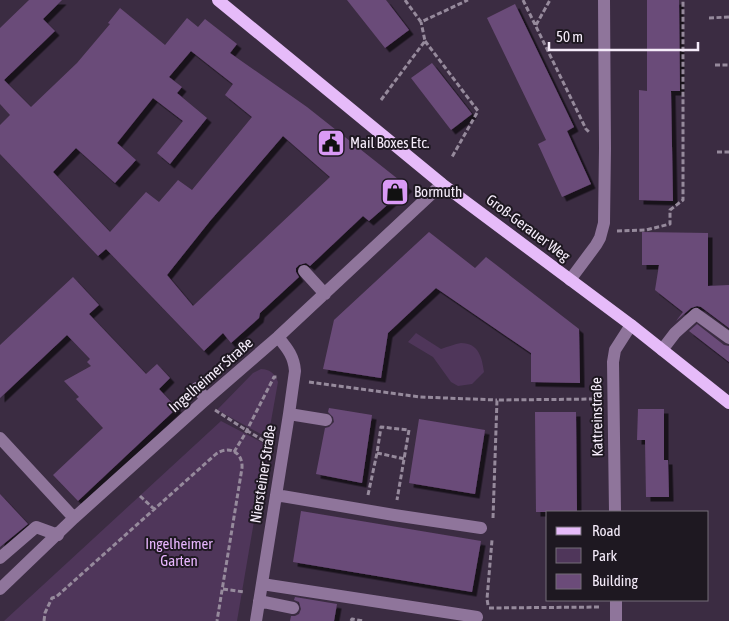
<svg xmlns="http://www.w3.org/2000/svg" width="729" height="621" font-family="'Asap Condensed',sans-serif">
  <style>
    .green { fill: #4f365a }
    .building { fill: #6b4b79; fill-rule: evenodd; filter: url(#shadow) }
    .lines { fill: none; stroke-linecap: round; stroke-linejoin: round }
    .path { stroke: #968a9c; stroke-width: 3; stroke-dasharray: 5 2.5; stroke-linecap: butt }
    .minor { stroke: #8f759b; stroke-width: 12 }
    .major { stroke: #e6bbf9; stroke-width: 12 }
    .labels { text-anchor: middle; stroke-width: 4; stroke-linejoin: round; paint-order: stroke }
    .poi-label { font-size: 15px; fill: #f5ecfa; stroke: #1e1821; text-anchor: start }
    .street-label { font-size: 15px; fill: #f5ecfa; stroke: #1e1821 }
    .park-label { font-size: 15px; fill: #e8b6fe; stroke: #1e1821 }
  </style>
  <defs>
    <filter id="shadow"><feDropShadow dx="4.5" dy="4.5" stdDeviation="0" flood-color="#0009"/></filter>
  </defs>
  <rect width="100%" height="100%" fill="#3b2c42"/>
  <path class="green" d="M416,333L441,349C447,347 455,344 461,343C479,343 482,358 484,372L472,384L458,386L451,382L433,357L408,342Z
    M261,369C270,369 275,374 278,382L268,438L217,410L253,373Z
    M221,421L267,445L237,621H4Z"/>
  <path class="building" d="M29,0H62L43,19L55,31L4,80L31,107L77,63L110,24L108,23L120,8L165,45L187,18L198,27L205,19L237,44L230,53L307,107L408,187L369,221L363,216L310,266L306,263L299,265L296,268V272L299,277L260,313L259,318L231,343L223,333L204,351L106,249L98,256L0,154V125L10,115L0,104V28ZM191,51L233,84L225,95L252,117L192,190L178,180L159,202L146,192L110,232L53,172L76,148L115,183L136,160L117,143L153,98L183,121L157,153L170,164L207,118L177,93L182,87L169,77ZM283,136L330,177L193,306L167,275L210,221Z
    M347,0H386L409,30L385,48Z
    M647,0H679L680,91H671L673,201L639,200V90L647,91Z
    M515,4L574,127L567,131L591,184L562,197L538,144L546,140L487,18Z
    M432,63L472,114L451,130L411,78Z
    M429,232L475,268L486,257L579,329L580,383L531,382V353L436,288L388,333L381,378L323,369L334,320Z
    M642,232L708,233V286L729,285V328L701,307L697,306L691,308L676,321L683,312L655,290L659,265H642Z
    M73,277L99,305L89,314L146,374L157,364L170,378L159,389L177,408L78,501L53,475L103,428L76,399L79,397L64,381L91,366L87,362L90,359L67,335L0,398V345Z
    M697,324L724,345L729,346V362L689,331Z
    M329,408L372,415L362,483L316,474L325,428L329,427L334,422L333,417L328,412Z
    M638,409H664V460H668L669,497H646L645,440H637Z
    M535,412H576L577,512H536Z
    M419,419L485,430L475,494L409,483Z
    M0,494L28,524L0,547Z
    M301,511L481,541L472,592L293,562Z
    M295,597L337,604L334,621H290L291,616H295L299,614L301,609L299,602L294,600Z"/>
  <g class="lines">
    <path class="path" d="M405,0L421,22L468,0
      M523,0L586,129L589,132
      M709,18L729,17
      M536,25L550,0
      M425,41L478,111L452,157
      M715,65H729
      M381,100L425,41L421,22
      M717,152H729
      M617,231L646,230L670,224V210L683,200V0
      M309,382L420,397L497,400
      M215,410L246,430L269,444
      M234,452L245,434L274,377H278
      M377,453L405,459
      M368,495L377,453L381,427L409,430L397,500
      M140,496L154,509
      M493,518L497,400L598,399
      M223,589L244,592
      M488,605L487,599L492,540
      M489,608L601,607
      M44,621L45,613L52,598L56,597L216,454C229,445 243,452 242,468L217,621
      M351,621L352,619L363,621"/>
    <path class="minor" d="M304,271L325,294
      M570,280L596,245L600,238L604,223L605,148L604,0
      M662,350L675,333L696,314L729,338
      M197,388L206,399
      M289,414L326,420
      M0,438L74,518
      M276,495L394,515L481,528
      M615,512L613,362L615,350L631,325
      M0,558L36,527L58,535
      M262,584L477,617
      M0,589L74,518L203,402L278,337L442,184
      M616,600V621
      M259,601L293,608
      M256,621L289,414L295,371C294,356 287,348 278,337"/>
    <path class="major" d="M218,0L442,184L631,325L729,403"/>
  </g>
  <defs>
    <g id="civic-square" transform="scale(1.4375)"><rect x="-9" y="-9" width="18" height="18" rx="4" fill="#da9af6" stroke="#1e1821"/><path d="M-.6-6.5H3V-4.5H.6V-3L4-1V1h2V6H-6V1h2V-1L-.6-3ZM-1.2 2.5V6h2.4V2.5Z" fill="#111"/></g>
    <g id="shop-square" transform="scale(1.4375)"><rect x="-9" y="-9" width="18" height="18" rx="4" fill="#da9af6" stroke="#1e1821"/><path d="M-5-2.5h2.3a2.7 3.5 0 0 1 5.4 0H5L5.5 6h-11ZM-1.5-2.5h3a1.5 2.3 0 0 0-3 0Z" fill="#111"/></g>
  </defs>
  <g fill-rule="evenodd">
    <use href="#civic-square" x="331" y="143"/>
    <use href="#shop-square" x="395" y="192"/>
  </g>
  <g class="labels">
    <g class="poi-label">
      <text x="350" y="148">Mail Boxes Etc.</text>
      <text x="414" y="197">Bormuth</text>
    </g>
    <g class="street-label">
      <text transform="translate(528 228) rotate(37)" y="5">Groß-Gerauer Weg</text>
      <text transform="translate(211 375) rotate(-41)" y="5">Ingelheimer Straße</text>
      <text transform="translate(597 417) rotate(-91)" y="5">Kattreinstraße</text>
      <text transform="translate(263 474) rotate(-81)" y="5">Niersteiner Straße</text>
    </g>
    <g class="park-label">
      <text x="179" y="549">Ingelheimer<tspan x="179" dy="17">Garten</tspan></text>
    </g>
  </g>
  <rect x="546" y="511" width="162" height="90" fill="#1e1821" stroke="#746d78"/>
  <rect x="556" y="527" width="25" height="8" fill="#e6bbf9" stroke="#746d78"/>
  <text x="592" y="536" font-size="15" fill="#f5ecfa">Road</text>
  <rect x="556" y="548" width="25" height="15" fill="#4f365a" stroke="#746d78"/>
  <text x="592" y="561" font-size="15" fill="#f5ecfa">Park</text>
  <rect x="556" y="574" width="25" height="15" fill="#6b4b79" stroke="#746d78"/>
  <text x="592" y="586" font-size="15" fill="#f5ecfa">Building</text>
  <path d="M549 42v8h149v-8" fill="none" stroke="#f5ecfa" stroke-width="2.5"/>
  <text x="556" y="42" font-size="15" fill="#f5ecfa" stroke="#1e1821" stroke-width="4" paint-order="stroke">50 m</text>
</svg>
